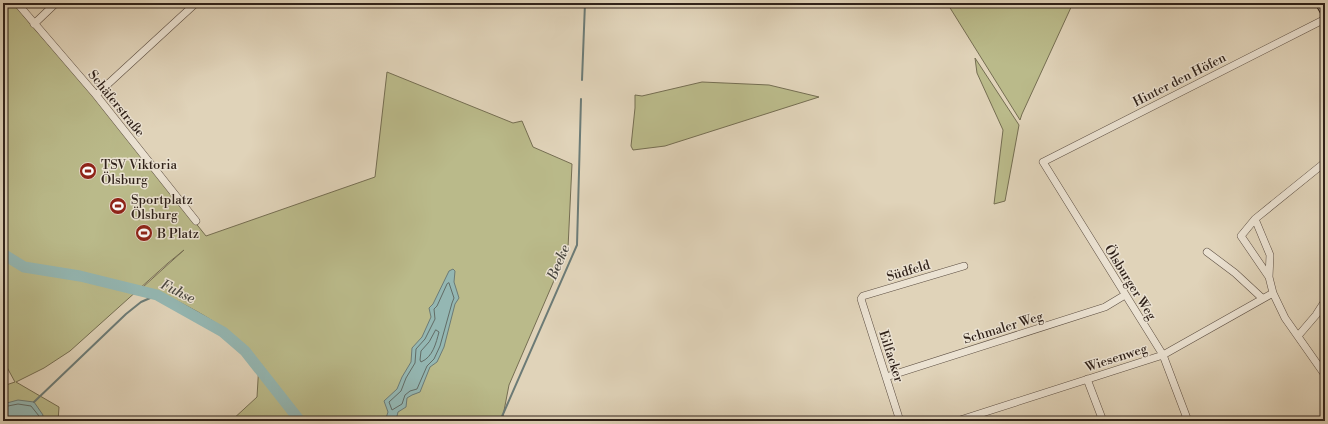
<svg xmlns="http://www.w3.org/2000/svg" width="1328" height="424" font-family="'Libre Bodoni',serif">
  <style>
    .green { fill: #baba8a; stroke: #756e52 }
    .water { fill: #94b7b3; stroke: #6c7b76 }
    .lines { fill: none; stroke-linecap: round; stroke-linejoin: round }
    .shore { stroke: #626c66; stroke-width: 1 }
    .stream { stroke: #6c7b76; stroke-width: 2 }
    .river { stroke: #94b7b3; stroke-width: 11 }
    .street-casing { stroke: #5c4e42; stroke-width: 8 }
    .secondary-casing { stroke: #30221a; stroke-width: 12 }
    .street { stroke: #ebe2d2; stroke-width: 7 }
    .secondary { stroke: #ebe2d2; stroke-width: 10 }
    .labels { text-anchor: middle; stroke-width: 3; stroke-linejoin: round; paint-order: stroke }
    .street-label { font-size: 13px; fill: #30221a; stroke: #ebe2d2 }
    .poi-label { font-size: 13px; fill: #30221a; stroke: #ebe2d2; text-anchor: start }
    .water-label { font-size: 14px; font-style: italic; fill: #494740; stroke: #ebe2d2 }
  </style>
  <rect width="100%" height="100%" fill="#e0d3b9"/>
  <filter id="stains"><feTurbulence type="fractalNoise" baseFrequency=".005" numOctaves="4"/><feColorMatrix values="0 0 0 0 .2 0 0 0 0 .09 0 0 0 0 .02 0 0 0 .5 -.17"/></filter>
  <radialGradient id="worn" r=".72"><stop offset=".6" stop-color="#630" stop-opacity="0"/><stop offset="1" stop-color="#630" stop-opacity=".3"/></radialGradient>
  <path class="green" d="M3,3H13L32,26L94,96L206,236L375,177L387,72L513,123L522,121L533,147L572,164L568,248L509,385L502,421H231L257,397L259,363C255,358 251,353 247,348C223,323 176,298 143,287L184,250L168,263L70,351L44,368L16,382L59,407L58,421H3V386L15,382L3,360Z
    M947,3H1073L1022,114L1020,120Z
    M975,58L1019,125L1005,201L994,204L1003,130L977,73Z
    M702,82L769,85L819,97L665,146L633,150L631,146L635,108V95L642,96Z"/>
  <path class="water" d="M453,269L455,271L454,282L459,298L455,304L444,347L437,362L430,367L420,392L412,395L407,398L406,407L398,412L397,416L394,421H385L388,412L384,401L397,389L402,377L411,362L412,348L422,337L431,317L429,308L433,304L449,271Z
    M18,400L34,402L43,415L42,421H3V404Z"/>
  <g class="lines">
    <path class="shore" d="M449,283L454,298L452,303L440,346L434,359L427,366L417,389L410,391L405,395L402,404L392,410L389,402L401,391L406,378L415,363L416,349L425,339L435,319L434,309L437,306L447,284Z
      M436,330L439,332C436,343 433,357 421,362L420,360L421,351L429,342Z
      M3,407L18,404L31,406L39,416L38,421"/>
    <path class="stream" d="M582,80L585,3
      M34,402L126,314L141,302L157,295
      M500,421L577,245L581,99"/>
    <path class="river" d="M3,254L24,267L80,276L157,295L223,332L245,351L300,421"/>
    <g class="street-casing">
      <path id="street" d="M17,3L96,95L196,221
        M34,24L56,3
        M96,95L196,3
        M1325,161L1323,164L1255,219L1270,255L1269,277L1273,293L1285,318L1325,375
        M1255,219L1241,236L1269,277
        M1207,252L1235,273L1262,298
        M1298,336L1316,315L1325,301
        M886,377L1105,307L1125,295
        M1087,379L1103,421
        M900,421L861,299L863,296L964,266
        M957,421L1163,355L1273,293
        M1188,421L1163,355L1043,162L1325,19"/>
    </g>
    <g class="secondary-casing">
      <path id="secondary" d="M1321,3L1325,10"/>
    </g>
    <use href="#street" class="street"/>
    <use href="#secondary" class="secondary"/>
  </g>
  <defs>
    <g id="stadium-disc" transform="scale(0.9)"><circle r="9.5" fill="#8f2418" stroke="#ebe2d2"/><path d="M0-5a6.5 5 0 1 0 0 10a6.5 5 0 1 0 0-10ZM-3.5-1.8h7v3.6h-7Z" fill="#fff"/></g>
  </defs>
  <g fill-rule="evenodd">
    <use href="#stadium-disc" x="88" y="171"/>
    <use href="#stadium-disc" x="118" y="206"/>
    <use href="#stadium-disc" x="144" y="233"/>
  </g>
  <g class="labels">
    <g class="street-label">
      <text transform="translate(1179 79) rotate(-27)" y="5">Hinter den Höfen</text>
      <text transform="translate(117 103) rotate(51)" y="5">Schäferstraße</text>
      <text transform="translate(908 270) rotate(-17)" y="5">Südfeld</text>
      <text transform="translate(1131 282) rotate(58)" y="5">Ölsburger Weg</text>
      <text transform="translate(1003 327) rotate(-17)" y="5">Schmaler Weg</text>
      <text transform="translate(892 356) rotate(72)" y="5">Eilfacker</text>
      <text transform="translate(1116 357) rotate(-18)" y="5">Wiesenweg</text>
    </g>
    <g class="poi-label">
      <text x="101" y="169">TSV Viktoria<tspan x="101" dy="15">Ölsburg</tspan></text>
      <text x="131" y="204">Sportplatz<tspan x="131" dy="15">Ölsburg</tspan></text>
      <text x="157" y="238">B Platz</text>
    </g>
    <g class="water-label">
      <text transform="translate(558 262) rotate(-67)" y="5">Beeke</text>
      <text transform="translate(178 291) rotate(26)" y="5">Fuhse</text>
    </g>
  </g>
  <rect width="1328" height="424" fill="none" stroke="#e0d3b9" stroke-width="16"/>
  <rect x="4" y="4" width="1320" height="416" fill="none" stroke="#30221a" stroke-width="2"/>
  <rect x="8" y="8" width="1312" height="408" fill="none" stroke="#30221a"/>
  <rect width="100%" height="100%" filter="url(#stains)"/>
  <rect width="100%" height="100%" fill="url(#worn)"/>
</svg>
